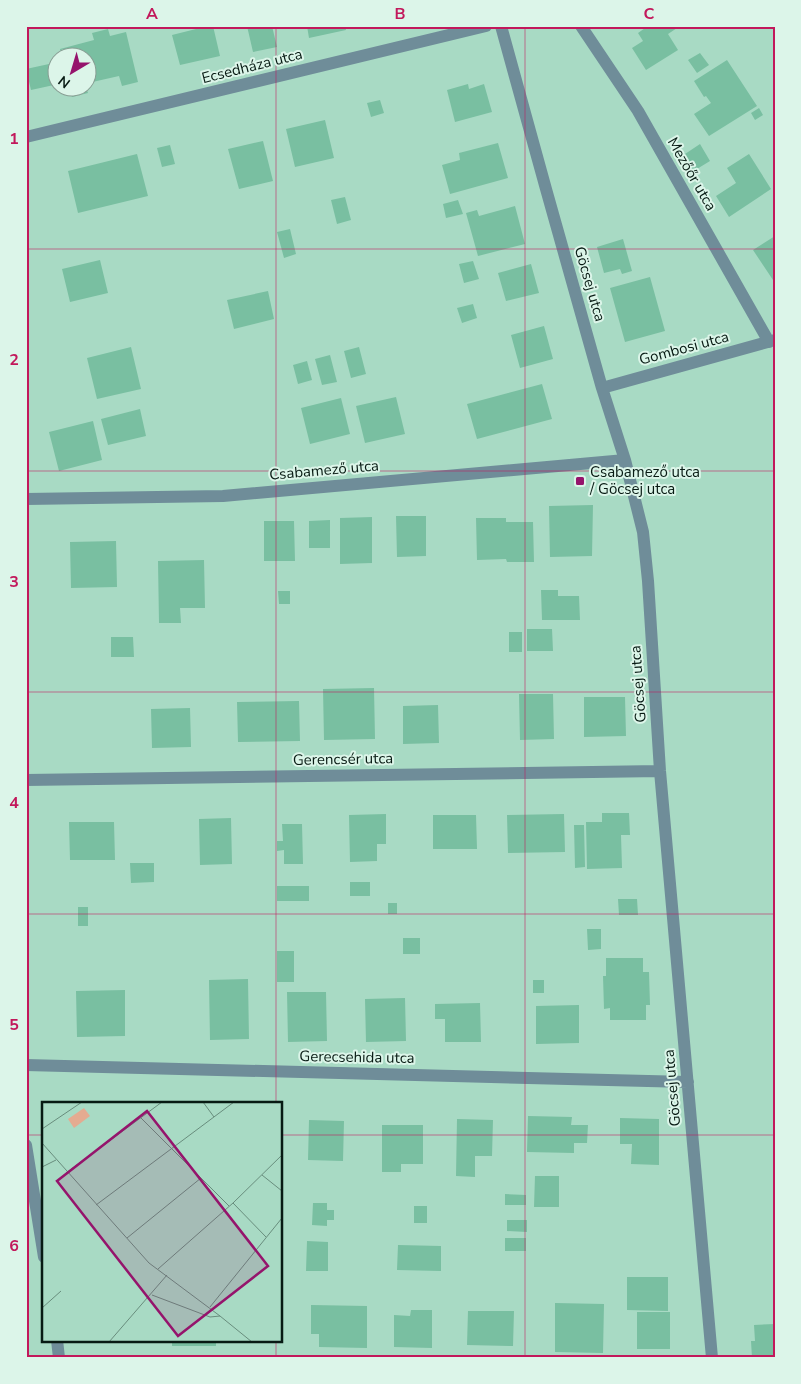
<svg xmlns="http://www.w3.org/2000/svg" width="801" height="1384" font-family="'Nunito Sans',sans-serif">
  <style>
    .building { fill: #79bfa1 }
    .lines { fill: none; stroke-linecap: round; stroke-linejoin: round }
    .street { stroke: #6f8d99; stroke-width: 12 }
    .grid { fill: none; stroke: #c2185b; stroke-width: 1; stroke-opacity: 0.55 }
    .poi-dot { fill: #95146c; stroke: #dcf5e9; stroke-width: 2 }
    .labels { text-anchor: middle; stroke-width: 4; stroke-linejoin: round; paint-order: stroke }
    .street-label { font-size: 15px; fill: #071a13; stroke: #dcf5e9 }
    .poi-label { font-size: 15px; fill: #071a13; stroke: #dcf5e9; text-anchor: start }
    .inset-road { fill: none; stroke: #688d7d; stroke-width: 1 }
    .view { fill: #95146c; fill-opacity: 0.15; stroke: #95146c; stroke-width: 2.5 }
    .inset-edge { fill: none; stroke: #071a13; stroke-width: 2.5 }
    .neatline { fill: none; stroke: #c2185b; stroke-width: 2 }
    .grid-label { font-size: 16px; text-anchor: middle; font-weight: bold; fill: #c2185b }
  </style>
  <rect width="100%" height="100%" fill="#a8dac4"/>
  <path class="building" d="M208,26H213L220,56L180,65L172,35Z
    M247,26H272L277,47L253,52Z
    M307,26H345L346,30L309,38Z
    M648,26H676L677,28L668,34L678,50L646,70L632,48L643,41L638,33Z
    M108,29L110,36L126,32L138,82L122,86L119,76L88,83V58H62L60,49L94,40L92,33Z
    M700,53L709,65L697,73L688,60Z
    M727,60L757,106L709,136L694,114L711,103L706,96L704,97L694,81Z
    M49,64L54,85L31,90L26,69Z
    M468,84L469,89L484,84L492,112L455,122L447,90Z
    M69,88H86L88,93L72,97Z
    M380,100L384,113L371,117L367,103Z
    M759,108L763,115L755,120L751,113Z
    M325,120L334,158L295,167L286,129Z
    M263,141L273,181L239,189L228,149Z
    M498,143L508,178L450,194L442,165L460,160L459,153Z
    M700,144L710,161L692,172L682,156Z
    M170,145L175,164L162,167L157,148Z
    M137,154L148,196L78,213L68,171Z
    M749,154L771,189L729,217L716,196L736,183L727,168Z
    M345,197L351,220L337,224L331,200Z
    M458,200L463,214L446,218L443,204Z
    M515,206L525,244L478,256L466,213L477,210L479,216Z
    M290,229L296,254L284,258L277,232Z
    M775,236V283L753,250Z
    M623,239L632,271L622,274L620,269L604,273L597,247Z
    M100,260L108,293L70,302L62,269Z
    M473,261L479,279L464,283L459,264Z
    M531,264L539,293L506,301L498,273Z
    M650,277L665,331L625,342L610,288Z
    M268,291L274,319L234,329L227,300Z
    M473,304L477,318L462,323L457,308Z
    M544,326L553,359L520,368L511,335Z
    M131,347L141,389L97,399L87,358Z
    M359,347L366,374L351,378L344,351Z
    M330,355L337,382L322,385L315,359Z
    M307,361L312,380L298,384L293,365Z
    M542,384L552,419L477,439L467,404Z
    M396,397L405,434L365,443L356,406Z
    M341,398L350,434L310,444L301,408Z
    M140,409L146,436L108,445L101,419Z
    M93,421L102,460L59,471L49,432Z
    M593,505L592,556L550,557L549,506Z
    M396,516H426V556L397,557Z
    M372,517V563L340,564V518Z
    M476,518H506V522H533L534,562H507L506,559L477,560Z
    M330,520V548H309V521Z
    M264,521H294L295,561H264Z
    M116,541L117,587L71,588L70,542Z
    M204,560L205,608H180L181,623H159L158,561Z
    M541,590H558V596H579L580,620H542Z
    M278,591H290V604H279Z
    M527,629H552L553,651H527Z
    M509,632H522V652H509Z
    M111,637H133L134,657H111Z
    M374,688L375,739L324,740L323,689Z
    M519,694H553L554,739L520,740Z
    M584,697H625L626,736L584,737Z
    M299,701L300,741L238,742L237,702Z
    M438,705L439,743L403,744V706Z
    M190,708L191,747L152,748L151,709Z
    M602,813H629L630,835H621L622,868L587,869L586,822H602Z
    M386,814V844H377V861L350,862L349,815Z
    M564,814L565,852L508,853L507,815Z
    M433,815H476L477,849H433Z
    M231,818L232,864L200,865L199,819Z
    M69,822H114L115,860H70Z
    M282,824H302L303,864H284V850L277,851V841H283Z
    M574,825H584L585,867L575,868Z
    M130,863H154V882L131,883Z
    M350,882H370V896H350Z
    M277,886H309V901H277Z
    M618,899H637L638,915H619Z
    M388,903H397V914H388Z
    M78,907H88V926H78Z
    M587,929H601V949L588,950Z
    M403,938H420V954H403Z
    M277,951H294V982H277Z
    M606,958H643V972H649L650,1005H646V1020H610V1008L604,1009L603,976H606Z
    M248,979L249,1039L210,1040L209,980Z
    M533,980H544V993H533Z
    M125,990V1036L77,1037L76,991Z
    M287,992H326L327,1041L288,1042Z
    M405,998L406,1041L366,1042L365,999Z
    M480,1003L481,1042H445V1019H435V1004Z
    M579,1005V1043L536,1044V1006Z
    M528,1116L572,1117L571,1125H588L587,1143H574V1153L527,1152Z
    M620,1118L659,1119V1165L631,1164L632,1144H620Z
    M457,1119L493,1120L492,1156H475V1177L456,1176Z
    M309,1120L344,1121L343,1161L308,1160Z
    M382,1125H423V1164H401V1172H382Z
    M535,1176H559V1207H534Z
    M505,1194L526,1195V1205H505Z
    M313,1203H327V1210H334V1220H327V1226L312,1225Z
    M414,1206H427V1223H414Z
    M507,1220H527V1232L507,1231Z
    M505,1238H526V1251H505Z
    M307,1241L328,1242V1271H306Z
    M398,1245L441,1246V1271L397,1270Z
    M627,1277H668V1311L627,1310Z
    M555,1303L604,1304L603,1353L555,1352Z
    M311,1305L367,1306V1348L319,1347V1334H311Z
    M411,1310H432V1348L394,1347V1315L410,1316Z
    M468,1311H514L513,1346L467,1345Z
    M637,1312H670V1349H637Z
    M775,1324V1358H752L751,1341H755L754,1325Z
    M172,1340H216V1346H172Z"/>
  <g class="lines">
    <path class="street" d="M501,26L546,189L602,388L625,460L643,532L648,581L660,771L712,1358
      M581,26L638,111L769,342
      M26,137L486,26
      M602,388L775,340
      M26,499L223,496L625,460
      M26,780L660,771
      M26,1065L688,1082
      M26,1145L44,1257
      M57,1340L59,1358"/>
  </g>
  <path class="grid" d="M276,26V1103M525,26V1358M26,249H775M26,471H775M26,692H775M26,914H775M26,1135H44M281,1135H775M276,1340V1358"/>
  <rect class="poi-dot" x="575" y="476" width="10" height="10" rx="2.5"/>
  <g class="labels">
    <g class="street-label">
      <text transform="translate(252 66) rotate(-14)" y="5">Ecsedháza utca</text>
      <text transform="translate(692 174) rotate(60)" y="5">Mezőőr utca</text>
      <text transform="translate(590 284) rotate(74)" y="5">Göcsej utca</text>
      <text transform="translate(684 348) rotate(-15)" y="5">Gombosi utca</text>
      <text transform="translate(324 470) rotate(-5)" y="5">Csabamező utca</text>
      <text transform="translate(638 684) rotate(-94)" y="5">Göcsej utca</text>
      <text transform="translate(343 759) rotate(-1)" y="5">Gerencsér utca</text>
      <text transform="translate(357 1057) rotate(1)" y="5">Gerecsehida utca</text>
      <text transform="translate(672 1088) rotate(-95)" y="5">Göcsej utca</text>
    </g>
    <g class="poi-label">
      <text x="590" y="477">Csabamező utca<tspan x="590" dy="17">/ Göcsej utca</tspan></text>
    </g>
  </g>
  <g transform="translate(42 1102)">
    <rect width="240" height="240" fill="#a8dac4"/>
    <path d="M42,6L48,14L32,26L26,17Z" fill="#e4ab91"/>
    <path class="inset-road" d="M161,0L172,15M99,16L187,104M0,27L40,0M0,41L107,161L178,214M0,65L14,58M24,71L120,0M220,73L240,89M191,101L224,135M54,103L192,0M85,136L159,76M116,167L191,101L240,53M110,193L168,215L178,214L210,240M168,205L240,116M0,206L19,189M67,240L125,173"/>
    <path class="view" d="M105,9L226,164L136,234L15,79Z"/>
    <rect width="240" height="240" class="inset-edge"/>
  </g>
  <rect width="801" height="1384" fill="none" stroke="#dcf5e9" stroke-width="55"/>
  <g transform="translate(72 72) rotate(218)"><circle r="24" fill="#dcf5e9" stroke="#879d93"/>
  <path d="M0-4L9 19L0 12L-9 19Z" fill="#95146c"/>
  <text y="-8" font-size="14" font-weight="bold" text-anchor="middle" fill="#071a13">N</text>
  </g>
  <rect x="28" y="28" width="746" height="1328" class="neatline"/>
  <g class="grid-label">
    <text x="152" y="19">A</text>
    <text x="400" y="19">B</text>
    <text x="649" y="19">C</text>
    <text x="14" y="144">1</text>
    <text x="14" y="365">2</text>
    <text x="14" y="587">3</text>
    <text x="14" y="808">4</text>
    <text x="14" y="1030">5</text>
    <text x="14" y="1251">6</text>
  </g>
</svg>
